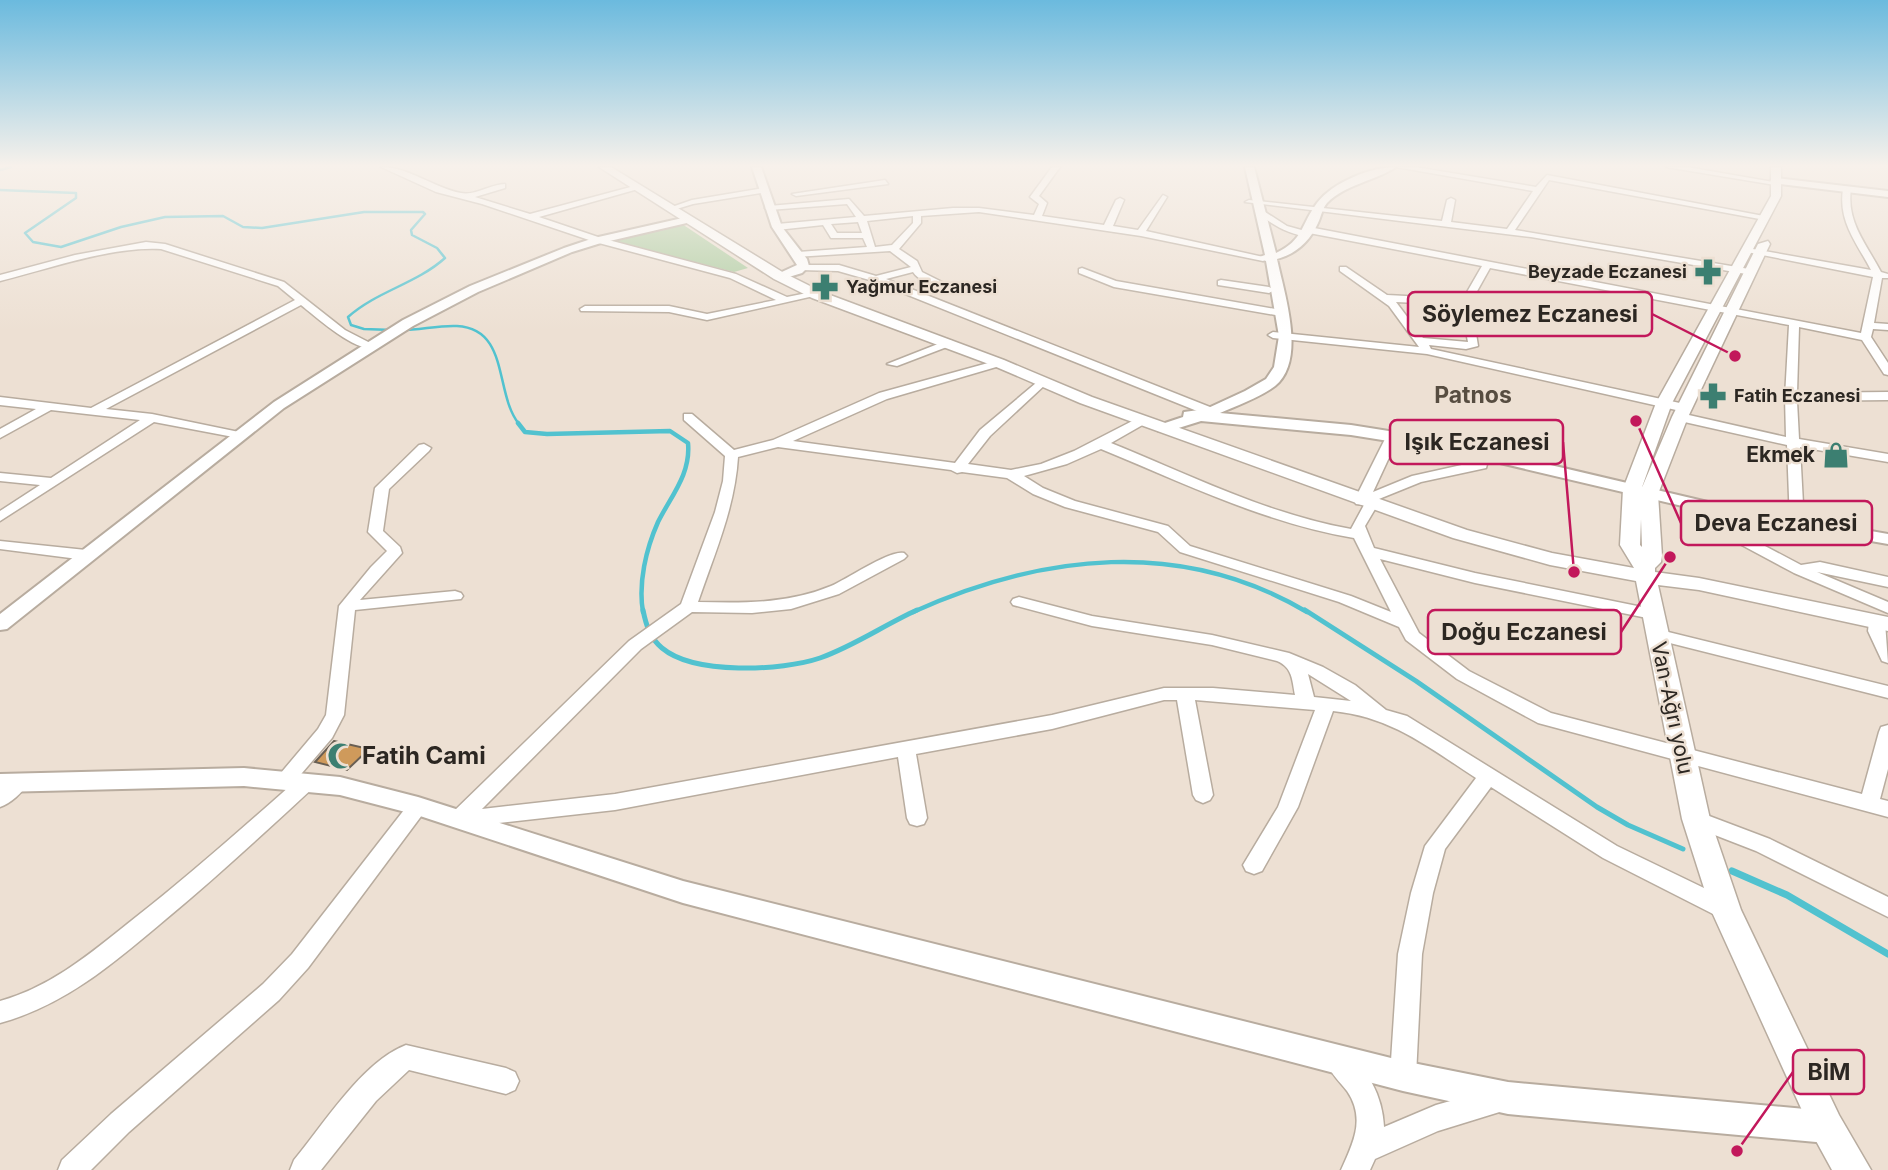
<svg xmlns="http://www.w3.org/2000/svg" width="1888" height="1170" font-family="Inter,sans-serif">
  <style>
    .green { fill: #adcca0 }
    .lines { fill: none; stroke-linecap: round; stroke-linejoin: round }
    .stream-far3 { stroke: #51c2cf; stroke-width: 2.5 }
    .stream-far2 { stroke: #51c2cf; stroke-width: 4.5 }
    .stream-far1 { stroke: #51c2cf; stroke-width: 5 }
    .stream { stroke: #51c2cf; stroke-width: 7 }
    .building { fill: #cf9a5b; stroke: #695f53; stroke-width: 2 }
    .minor-casing { stroke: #b8ac9f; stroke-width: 3 }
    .tertiary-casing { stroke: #b8ac9f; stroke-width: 4 }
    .secondary-casing { stroke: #b8ac9f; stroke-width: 3 }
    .minor { fill: #fff; fill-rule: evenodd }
    .tertiary { fill: #fff; fill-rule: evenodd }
    .secondary { fill: #fff; fill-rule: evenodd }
    .labels { text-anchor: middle; stroke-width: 5; stroke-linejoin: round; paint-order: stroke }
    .far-poi-label { font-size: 18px; font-weight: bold; fill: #2c2722; stroke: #ede0d3; text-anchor: start }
    .poi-label { font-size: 21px; font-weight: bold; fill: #2c2722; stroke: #ede0d3; text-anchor: end }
    .street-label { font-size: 21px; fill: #2c2722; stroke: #ede0d3 }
    .far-district-label { font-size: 23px; font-weight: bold; fill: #574d41; stroke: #ede0d3 }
    .near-poi-label { font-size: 24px; font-weight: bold; fill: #2c2722; stroke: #ede0d3; text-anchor: start }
    .leader { fill: none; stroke: #c2185b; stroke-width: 2.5 }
    .callout-dot { fill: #c2185b; stroke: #ede0d3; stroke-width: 2.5 }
    .callout { fill: #ede0d3; stroke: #c2185b; stroke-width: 2.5 }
    .callout-label { font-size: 23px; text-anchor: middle; font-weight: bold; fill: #2c2722 }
  </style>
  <rect width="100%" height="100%" fill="#ede0d3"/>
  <path class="green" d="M682,224L748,268L734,272L613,241Z"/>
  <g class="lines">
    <path class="stream-far3" d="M0,170L11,167
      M0,190L76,193V198L25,233L33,242L61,247L121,227L165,217L223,216L243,227L262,228L364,212H423L425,214L411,230L412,235L437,248L445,258C416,284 377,291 348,317L351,325L364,329L393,330
      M402,330C420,330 439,325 457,326C510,329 494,393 519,424"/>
    <path class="stream-far2" d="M518,423L525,432L547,434L670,431L688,443C691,474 671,496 658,522C646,549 638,583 643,612
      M913,612C1042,554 1181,537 1307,612"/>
    <path class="stream-far1" d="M643,610C646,625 650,638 662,648C694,675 782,671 820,658C854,646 884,625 917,610
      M1305,610L1416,681L1597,807L1628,825L1683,849"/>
    <path class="stream" d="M1732,871L1787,895L1888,954"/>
  </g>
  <path class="building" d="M334,741L369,749L347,770L315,762Z"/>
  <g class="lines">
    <g class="minor-casing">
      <path id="minor" d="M381,167C409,167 434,188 461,193C475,196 491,184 505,184V188L475,197L530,214L638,185V189L539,217L601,238L736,274L787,297L822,290L827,293L707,320L669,312L581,311L580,309L585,306H669L707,314L776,300L730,278L595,242L482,204L436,192Z
        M1052,167H1060L1039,196L1047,203L1042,216L1104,225L1116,200L1120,198L1124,200L1113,226L1138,230L1163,195L1167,197L1146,231L1268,258L1263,261L1141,236L979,212L921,216V223L899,249L917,261L922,272L942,282V286C933,287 918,280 913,272L886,279L1215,409V415H1207L873,281L838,271L800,270L798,268L803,265H839L876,276L911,267L890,251L795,257V253L798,252L867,247L863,238H831L823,225L777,230L773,227L777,224L856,217L847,204L769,210L765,208L769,206L849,199L864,216L953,208H979L1034,215L1039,204L1030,197ZM913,216V223L892,245L875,247L867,221ZM858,222L862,233H837L831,224Z
        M1396,167H1415L1536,187L1547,175L1769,217L1765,220L1549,180L1515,230L1755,270V274L1752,275L1531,237L1245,202L1249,200L1442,221L1447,200L1451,198L1455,200L1451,222L1507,229L1533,191Z
        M1666,167H1687L1779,183L1775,185Z
        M885,180L888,184L796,196L792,194Z
        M1847,187L1851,189C1846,222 1867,245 1881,272L1888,274V278H1882L1874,323L1888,324V330L1873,329L1871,337L1888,363V375L1884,374L1862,340L1799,327L1797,393L1888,392V400L1797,401L1799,439L1888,454V462L1800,447L1804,523L1802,526H1792L1790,523L1787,445L1680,421L1674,417L1680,413L1786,437L1785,397L1789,325L1490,268L1471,302L1478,346L1466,349L1429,345L1431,349L1689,405V411L1685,412L1427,354L1273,338L1268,335L1273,332L1419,347L1389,306L1340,271V267H1346L1387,295L1463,299L1482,266L1309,233V236C1290,236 1275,225 1259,215V211L1262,210L1287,226L1305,231L1309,227L1861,333L1873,277L1742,251L1747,248L1871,270C1857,243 1838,222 1843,189ZM1396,302L1461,305L1468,342L1423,338Z
        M764,188L767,192L693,204L670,211L666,209L692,200Z
        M146,242L165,244L284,282L345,330L376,346C360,357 315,316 301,305L106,409L152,414L239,432L244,433V439L154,422L0,521V511L40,485L0,481V473L51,478L140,420L51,410L0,438V429L36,409L0,405V397L91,408L295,300L278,286L161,249C112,246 48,269 0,281V275L75,255Z
        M1082,268L1116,281L1281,310L1286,313L1281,316L1114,287L1079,273V269Z
        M1221,280L1269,287L1274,290L1269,293L1218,285V281Z
        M948,340L952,341V345L897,366L887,364Z
        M999,360L1005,363L1003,365L887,399L793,441L955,463L980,430L1042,378L1048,382L1046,384L990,436L968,464L1011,470L1041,464L1074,451L1142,416L1148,420L1146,423L1111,443C1190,475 1267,514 1351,529L1364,505L1356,504L1354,501L1388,433H1398L1399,436L1373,492L1412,476L1475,462L1478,450H1488L1490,453L1486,468L1421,482L1374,501L1378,504L1365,526L1374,548L1475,573L1652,609L1660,614L1652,619L1475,583L1380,559L1419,633L1469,671L1551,713L1862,794L1879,732L1881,727L1888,725V769L1880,799L1888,801V817L1538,723L1457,679L1406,640L1399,627L1339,602L1180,552L1158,532L1065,507L1033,494L1007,478L962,472L957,473L951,470L778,447L738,457C735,508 714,555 698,602C744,603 788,604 831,586C847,579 891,549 904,553L907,556L904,559L839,594L791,609L752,613L692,612L641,649L482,809L615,794L1052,715L1164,688H1213L1295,695C1292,680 1293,668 1277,661L1212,645L1092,626L1013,605L1011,602L1013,599L1019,597L1092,616L1212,635L1289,653L1323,667L1355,685L1386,710L1407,716L1617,846L1733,902L1736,909L1733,916L1725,918L1717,916L1603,858L1491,787L1445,849L1433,893L1422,954L1416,1076L1412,1085L1403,1088L1394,1085L1390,1076L1398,954L1411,893L1425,846L1476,778C1428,747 1392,717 1333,711L1298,807L1262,871L1254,874L1246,871L1243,865L1278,807L1315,710L1195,700L1213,795L1210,800L1203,803L1196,800L1193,795L1177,700H1164L1052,729L916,754L927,818L924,824L917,826L910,824L907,818L898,757L615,810L462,827L452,825L449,819L452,813L629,641L681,604L715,512L723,481L725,456L684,420V414H692L734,450L773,440L879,393ZM1101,449C1184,483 1265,523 1354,538L1391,612L1351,596L1190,546L1168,526L1075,501L1043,488L1024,476L1067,464ZM1308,674L1351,701L1314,697Z
        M424,444L431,448L429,451L389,489L383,531L400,547L402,553L360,600L455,591L461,593L463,596L461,599L355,610L344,715L332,738L296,780L307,775L314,777L317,782L314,787C265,832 217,877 166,919C115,962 66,1005 0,1023V1001C51,987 91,953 131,921C186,878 238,832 290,786L278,785L275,780L318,729L326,715L339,606L371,567L387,551L368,532L375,488L419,445Z
        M1712,504L1717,505L1725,521L1733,529L1801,565L1820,562L1888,577V587L1817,572L1888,602V613L1794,573L1723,535L1712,523L1705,508Z
        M0,541L86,550L94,555L86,560L0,549Z
        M1877,617L1885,622L1888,663L1882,661L1868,631L1869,622Z
        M1656,629L1888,686V698L1650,638L1648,634Z
        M18,776L25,778L28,783C22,793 11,803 0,807V787L11,778Z
        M418,798L425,801L428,806L425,811L308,968L279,1000L129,1132L91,1170H58L62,1160L111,1114L263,984L292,954L411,801Z
        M1696,811L1770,839L1888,897V917L1756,851L1689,825L1686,819L1689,813Z
        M406,1045L506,1068L515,1072L519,1081L515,1090L506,1094L409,1070L376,1101L321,1170H290L294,1160C324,1124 362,1062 406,1045Z
        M1340,1052C1368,1063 1383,1099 1384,1127L1436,1105L1497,1088L1506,1092L1510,1101L1506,1110L1438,1131L1375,1159L1370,1170H1341C1353,1143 1366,1119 1347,1091C1340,1082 1332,1075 1327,1064L1331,1055Z"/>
    </g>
    <g class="tertiary-casing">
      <path id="tertiary" d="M752,167H761L782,227L807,259L809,266L802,273L779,280L773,276L797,265L772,227Z
        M1245,167H1254L1276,253C1304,240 1301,224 1317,203C1333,182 1371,167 1396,167C1375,181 1346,184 1327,203C1322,209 1321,217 1318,223C1310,241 1296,254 1277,259C1284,293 1307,360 1275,386C1259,398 1238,405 1220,413L1351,425L1445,440L1712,503L1888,534V544L1712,513L1445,450L1351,435L1201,421L1169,431H1159L1156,428L1159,425L1183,417L1184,412L1206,409L1245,391L1266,379L1274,367L1279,336L1266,261L1257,258L1265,255Z
        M1775,178L1888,191V197L1772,183L1770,181Z
        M687,217L692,220L691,222L601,243L572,252L478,292L413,326L284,408L7,629L0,630V614L274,402L403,320L470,286L564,248L594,238Z
        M244,768L340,777L418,797L683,881L1403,1061L1508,1082L1827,1111L1838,1116L1843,1127L1838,1138L1827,1143L1508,1114L1403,1091L683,903L417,815L340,795L244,786L0,792V774Z"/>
    </g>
    <g class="secondary-casing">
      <path id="secondary" d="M599,167H611L784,273L822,292L1004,360L1092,397L1467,530L1552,553L1634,568L1620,545L1623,489L1656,403L1771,196V167H1781V196L1672,403L1641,490L1672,417L1758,244L1768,241L1770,244L1688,417L1658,494L1662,556L1661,562L1655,568V572L1699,578L1888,617V631L1699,590L1658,585L1710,819L1741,910L1839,1115L1871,1170H1832L1815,1139L1711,910L1682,819L1636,581L1550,565L1453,538L1080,403L994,366L812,298L774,279ZM1641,519L1642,547L1640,545Z"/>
    </g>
    <use href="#minor" class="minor"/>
    <use href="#tertiary" class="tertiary"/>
    <use href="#secondary" class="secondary"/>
  </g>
  <linearGradient id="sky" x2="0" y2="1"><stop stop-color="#6bbade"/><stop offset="0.5" stop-color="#f7f1eb"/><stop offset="1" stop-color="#f7f1eb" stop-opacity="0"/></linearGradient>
  <rect width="1888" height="331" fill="url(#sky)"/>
  <defs>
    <g id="pharmacy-bare" transform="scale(2.1)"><path d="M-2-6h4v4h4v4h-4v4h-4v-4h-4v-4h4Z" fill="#3c7f71" stroke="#ede0d3" stroke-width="2.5" paint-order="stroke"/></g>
    <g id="shop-bare" transform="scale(2.1)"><path d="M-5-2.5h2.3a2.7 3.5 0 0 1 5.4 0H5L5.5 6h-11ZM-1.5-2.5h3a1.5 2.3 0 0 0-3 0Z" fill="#3c7f71" stroke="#ede0d3" stroke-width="2.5" paint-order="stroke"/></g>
    <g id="mosque-bare" transform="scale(2.1)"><path d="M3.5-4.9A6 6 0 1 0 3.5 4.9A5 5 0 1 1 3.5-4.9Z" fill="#3c7f71" stroke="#ede0d3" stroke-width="2.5" paint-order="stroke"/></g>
  </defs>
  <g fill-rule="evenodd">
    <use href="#pharmacy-bare" x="1708" y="272"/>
    <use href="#pharmacy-bare" x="825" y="287"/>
    <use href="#pharmacy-bare" x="1713" y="396"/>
    <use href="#shop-bare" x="1836" y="455"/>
    <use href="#mosque-bare" x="341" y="756"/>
  </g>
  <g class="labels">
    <g class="far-poi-label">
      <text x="1687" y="278" text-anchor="end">Beyzade Eczanesi</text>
      <text x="846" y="293">Yağmur Eczanesi</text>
      <text x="1734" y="402">Fatih Eczanesi</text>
    </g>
    <g class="poi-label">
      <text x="1815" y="462">Ekmek</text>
    </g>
    <g class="street-label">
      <text transform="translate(1672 708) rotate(78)" y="7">Van-Ağrı yolu</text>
    </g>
    <g class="far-district-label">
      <text x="1473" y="403">Patnos</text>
    </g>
    <g class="near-poi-label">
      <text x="362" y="764">Fatih Cami</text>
    </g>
  </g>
  <path class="leader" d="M1735 356L1652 314M1574 572L1563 442M1636 421L1681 523M1670 557L1621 632M1737 1151L1793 1072"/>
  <g class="callout-dot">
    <circle cx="1735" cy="356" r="7"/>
    <circle cx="1574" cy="572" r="7"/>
    <circle cx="1636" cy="421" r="7"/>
    <circle cx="1670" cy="557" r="7"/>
    <circle cx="1737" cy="1151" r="7"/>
  </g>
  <g class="callout">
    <rect x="1408" y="292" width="244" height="44" rx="7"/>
    <rect x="1390" y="420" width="173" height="44" rx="7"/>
    <rect x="1681" y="501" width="191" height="44" rx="7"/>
    <rect x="1428" y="610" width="193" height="44" rx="7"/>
    <rect x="1793" y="1050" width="71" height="44" rx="7"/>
  </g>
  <g class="callout-label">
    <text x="1530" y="322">Söylemez Eczanesi</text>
    <text x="1477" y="450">Işık Eczanesi</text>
    <text x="1776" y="531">Deva Eczanesi</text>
    <text x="1524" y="640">Doğu Eczanesi</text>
    <text x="1829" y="1080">BİM</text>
  </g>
</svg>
